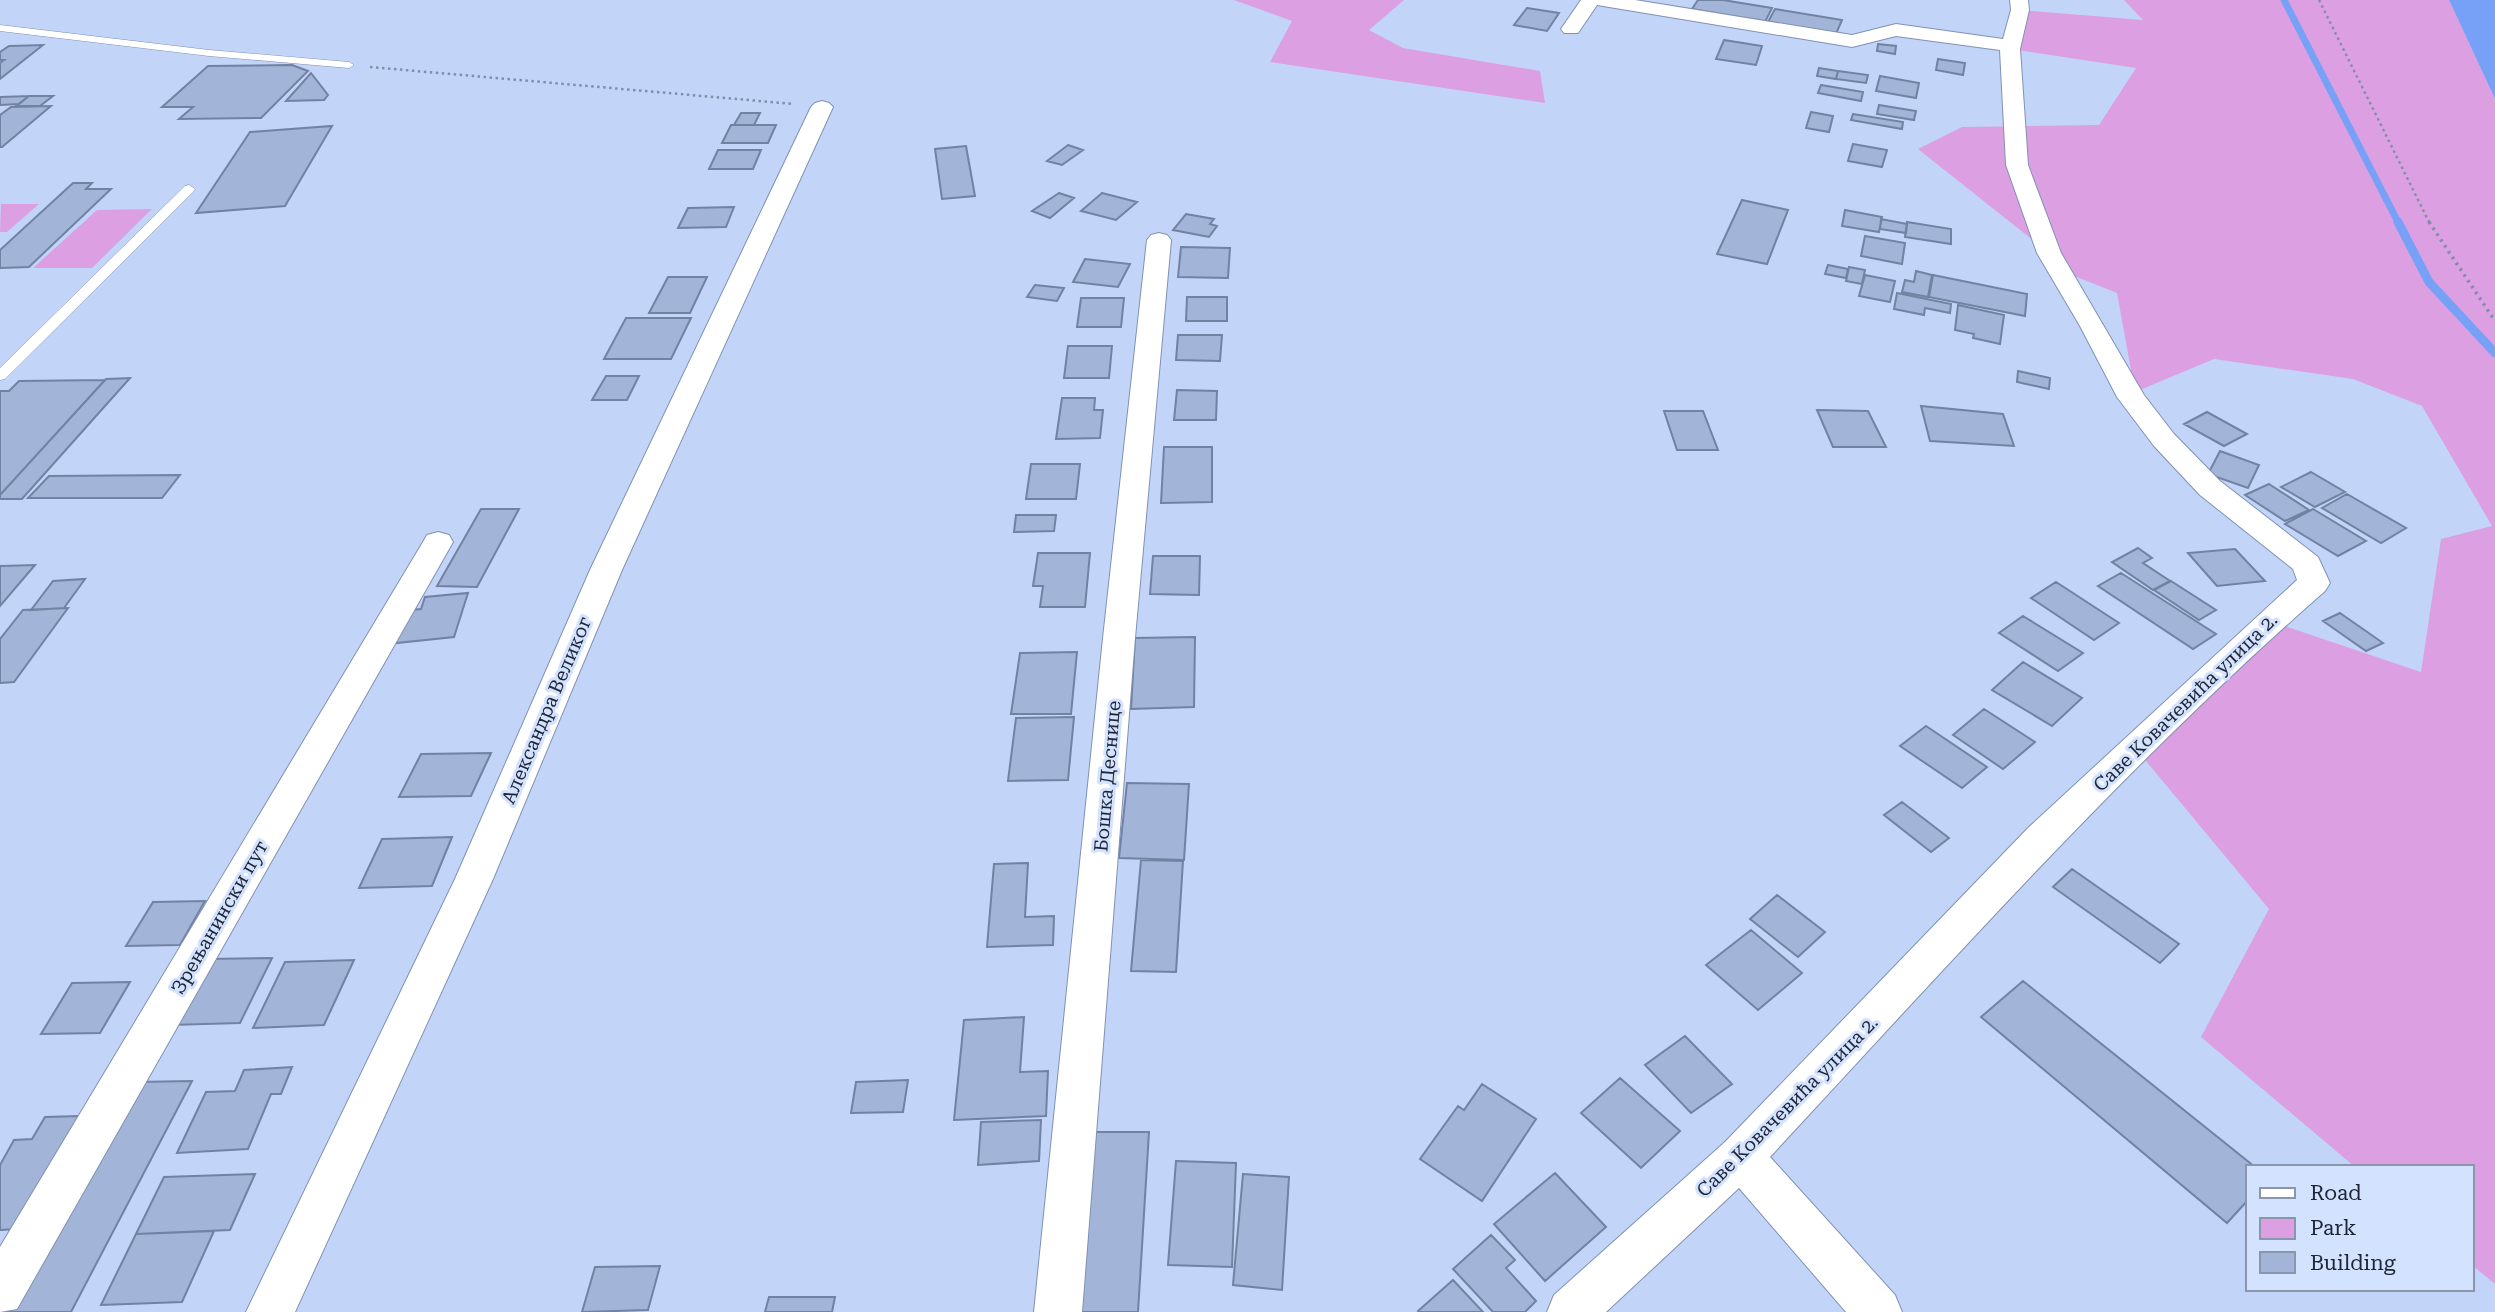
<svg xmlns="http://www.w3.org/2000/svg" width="2495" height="1312" font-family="'Roboto Serif',serif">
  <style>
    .green { fill: #dc9fe2 }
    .water { fill: #77a1f7 }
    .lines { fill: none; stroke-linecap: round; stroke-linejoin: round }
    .stream-far1 { stroke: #77a1f7; stroke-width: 7 }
    .stream { stroke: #77a1f7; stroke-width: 9 }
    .building { fill: #a2b4d7; stroke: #7182a2; stroke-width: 2 }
    .service-casing { stroke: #8091b3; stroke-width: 1 }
    .minor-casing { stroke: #8091b3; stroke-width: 2 }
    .path-far1 { stroke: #808ea9; stroke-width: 2.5; stroke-dasharray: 2.5 3.5; stroke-linecap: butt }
    .path { stroke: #808ea9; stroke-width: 3.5; stroke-dasharray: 2.5 4.5; stroke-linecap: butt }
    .service { fill: #fff; fill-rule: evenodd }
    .minor { fill: #fff; fill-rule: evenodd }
    .labels { text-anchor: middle; stroke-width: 6; stroke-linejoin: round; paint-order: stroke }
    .street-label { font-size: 19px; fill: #1e2533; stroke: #d3e2ff }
  </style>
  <rect width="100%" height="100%" fill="#c2d5f9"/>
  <path class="green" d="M1234,0H1404L1369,30L1403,48L1540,71L1545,103L1270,62L1292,21Z
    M2124,0H2449L2495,99V1284L2472,1265V1167H2355L2201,1037L2269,909L2136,749L2270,621L2421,672L2441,539L2492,526L2422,406L2353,379L2214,359L2135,392L2117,293L2059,270L2049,253L1918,149L1962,127L2099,125L2136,68L2010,49L2020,10L2143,20Z
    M39,204L7,232H0L1,204Z
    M152,209L92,268H33L97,210Z"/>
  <path class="water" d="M2449,0H2495V99Z"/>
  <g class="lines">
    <path class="stream-far1" d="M2284,0L2399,224"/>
    <path class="stream" d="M2398,222L2429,282L2495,353"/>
  </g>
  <path class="building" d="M1698,0H1723L1772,8L1765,22L1692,9Z
    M1527,8L1559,13L1547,31L1514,25Z
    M1775,9L1842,20L1836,34L1768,22Z
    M1724,40L1762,46L1756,65L1716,59Z
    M1878,44L1896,46L1895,54L1877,51Z
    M43,45L0,79V63L4,60H0V52L9,46Z
    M1938,59L1965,63L1963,75L1936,70Z
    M292,65L308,71L261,118L179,119L193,107H162L208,66Z
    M1819,68L1838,71L1836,79L1817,76Z
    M1838,71L1868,75L1866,83L1836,79Z
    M311,73L328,95L324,100L286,101Z
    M1880,76L1919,83L1916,98L1876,91Z
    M1821,85L1863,92L1861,101L1818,93Z
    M29,96H53L40,106H16Z
    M29,96L19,104L0,105V97Z
    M1879,105L1916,111L1914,120L1877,114Z
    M51,106L2,147H0V115L11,107Z
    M1811,112L1833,116L1829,132L1806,128Z
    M741,113H760L754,125H734Z
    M1853,114L1903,122L1902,129L1851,120Z
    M731,125H776L768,143H722Z
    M332,126L285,206L196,213L250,132Z
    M1853,144L1887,150L1882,167L1848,161Z
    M1068,145L1083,150L1062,165L1047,161Z
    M966,146L975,196L942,199L935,149Z
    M718,150H761L753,169H709Z
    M73,183H92L86,189H111L29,267L0,268V250Z
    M1059,193L1074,198L1050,218L1032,211Z
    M1102,193L1137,202L1116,220L1081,211Z
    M1742,200L1788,210L1767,264L1717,254Z
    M734,207L726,227L678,228L688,208Z
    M1845,210L1882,217L1879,232L1842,226Z
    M1186,214L1214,219L1210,224L1217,226L1209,237L1173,230Z
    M1881,219L1907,224L1906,233L1880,229Z
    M1907,222L1951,229V244L1905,237Z
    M1865,236L1905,243L1902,264L1861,256Z
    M1181,247L1230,248L1228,278L1178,277Z
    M1085,259L1130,264L1118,287L1073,282Z
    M1828,265L1848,269L1846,278L1825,274Z
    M1849,267L1865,270L1862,284L1846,281Z
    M1916,271L1932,275L1928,297L1902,292L1905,280L1914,282Z
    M1865,275L1895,281L1890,302L1859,296Z
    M1933,275L2027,294L2025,316L1929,297Z
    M668,277H707L690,313H649Z
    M1035,285L1064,288L1057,301L1027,297Z
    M1897,293L1951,304L1950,313L1925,308L1924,315L1894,309Z
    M1187,297H1227V321H1186Z
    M1081,298H1124L1121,327H1077Z
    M1958,305L2004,315L2000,344L1973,338L1974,334L1955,330Z
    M626,318H691L671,359H604Z
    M1178,335H1222L1220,361L1176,360Z
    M1068,346H1112L1109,378H1064Z
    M2018,371L2050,378L2049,389L2017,382Z
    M606,376H639L627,400H592Z
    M130,378L22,499H0V495L106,379Z
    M105,380L0,495V391H9L19,381Z
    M1177,390L1217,391L1216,420H1174Z
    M1062,398H1095L1094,410H1103L1100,438L1056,439Z
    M1921,406L2003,414L2014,446L1930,441Z
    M1817,410L1868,411L1886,447H1833Z
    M1664,411H1703L1718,450H1677Z
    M2207,412L2247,434L2224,446L2184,424Z
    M1164,447H1212V502L1161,503Z
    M2220,451L2259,465L2248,488L2208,474Z
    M1031,464H1080L1076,499H1026Z
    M2311,472L2345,492L2315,507L2281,487Z
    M180,475L162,498H28L49,476Z
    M2269,484L2309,510L2285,521L2245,495Z
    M2347,494L2406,528L2381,543L2322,508Z
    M481,509H519L477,587L437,586Z
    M2313,509L2366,541L2338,556L2285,524Z
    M1016,515H1056L1054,531L1014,532Z
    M2138,548L2152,558L2143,563L2170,581L2153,590L2112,562Z
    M2235,549L2265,581L2217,586L2188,553Z
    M1038,553H1090L1085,607H1040L1043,586H1033Z
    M1153,556H1200L1199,595L1150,594Z
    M35,565L0,606V566Z
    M2121,573L2216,634L2193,649L2098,586Z
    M85,579L64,608L31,610L53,581Z
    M2171,581L2216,610L2199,620L2154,590Z
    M2056,582L2119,623L2094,640L2031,598Z
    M468,593L454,637L387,644L399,611L421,609L425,597Z
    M68,608L14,682L0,683V639L23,610Z
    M2340,613L2383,643L2366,651L2323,621Z
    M2023,616L2083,653L2058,671L1999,633Z
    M1195,637L1194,707L1131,709L1135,638Z
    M1077,652L1071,714H1011L1020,653Z
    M2023,662L2082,698L2052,726L1992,690Z
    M1984,709L2035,742L2003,769L1953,735Z
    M1074,717L1068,780L1008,781L1016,718Z
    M1926,726L1987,767L1962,788L1900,746Z
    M491,753L471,796L399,797L421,754Z
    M1127,783L1189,784L1184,860L1119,858Z
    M1902,802L1949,838L1931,852L1884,815Z
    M452,837L432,886L359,888L382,839Z
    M1141,860L1183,861L1176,972L1131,971Z
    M1028,863L1025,917L1054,916L1053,945L987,947L994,864Z
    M2072,869L2179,944L2160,963L2053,887Z
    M1777,895L1825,932L1798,957L1750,919Z
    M205,901L180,945L126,946L153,902Z
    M1751,930L1802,973L1758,1010L1706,965Z
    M272,958L240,1023L170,1025L206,959Z
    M354,960L324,1025L253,1028L285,962Z
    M2023,981L2255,1167H2248V1200L2227,1223L1981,1017Z
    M130,982L100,1033L41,1034L72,983Z
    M1024,1017L1020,1072L1048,1071L1046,1116L954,1120L964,1020Z
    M1685,1036L1732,1084L1691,1113L1645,1065Z
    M292,1067L281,1094H271L248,1149L177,1153L206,1092L235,1091L244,1070Z
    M1620,1078L1680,1131L1641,1168L1581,1113Z
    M908,1080L903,1112L851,1113L856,1082Z
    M192,1081L71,1312H6L134,1082Z
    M1482,1084L1536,1119L1482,1201L1420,1159L1458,1106L1464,1110Z
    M79,1116L18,1229L0,1230V1165L14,1140L32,1139L45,1117Z
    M1041,1120L1039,1161L978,1165L981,1122Z
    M1089,1132H1149L1138,1312H1074Z
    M1176,1161L1236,1163L1232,1267L1168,1265Z
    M1555,1173L1606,1227L1545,1281L1494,1224Z
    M255,1174L230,1230L136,1234L164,1177Z
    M1243,1174L1289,1177L1282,1290L1233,1285Z
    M214,1231L182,1302L101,1305L136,1234Z
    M1491,1235L1515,1260L1506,1268L1536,1301L1525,1312H1493L1453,1269Z
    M660,1266L648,1310L582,1312L595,1267Z
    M1453,1280L1483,1312H1419L1418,1311Z
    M769,1297H835L832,1312H765Z"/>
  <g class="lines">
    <g class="service-casing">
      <path id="service" d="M0,25L209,50L349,62L354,65L349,68L209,56L0,31Z
        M189,185L195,189L193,192L5,379L0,380V368L185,186Z"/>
    </g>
    <g class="minor-casing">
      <path id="minor" d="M1581,0H1635L1852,35L1896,24L2003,39L2011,10L2010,0H2028L2029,10L2020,49L2028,165L2061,253L2144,395L2174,434L2220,481L2318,557L2330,583L2325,591C2126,765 1950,963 1770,1157L1895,1295L1902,1312H1846L1739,1188L1606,1312H1547L1554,1295L1725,1142L2029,827L2297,580L2293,569L2200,495L2154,446L2117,397L2080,326L2037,253L2006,165L2000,50L1896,36L1852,47L1597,5L1578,33H1564L1561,29Z
        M822,101L829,103L833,107L622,570L493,879L295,1312H246L455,879L590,570L811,107L815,103Z
        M1159,233L1167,235L1171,240L1135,638L1082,1312H1034L1103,638L1147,240L1151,235Z
        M438,532L449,535L453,542L17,1309L0,1312V1247L423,542L427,535Z"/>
    </g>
    <path class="path-far1" d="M2319,0L2430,224
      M370,67L794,104"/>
    <path class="path" d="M2429,222L2495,321"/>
    <use href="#service" class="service"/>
    <use href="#minor" class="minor"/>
  </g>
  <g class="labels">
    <g class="street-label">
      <text transform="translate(2185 702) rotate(-44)" y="7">Саве Ковачевића улица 2.</text>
      <text transform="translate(546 710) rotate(-67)" y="7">Александра Великог</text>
      <text transform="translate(1107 776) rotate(-85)" y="7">Бошка Деснице</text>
      <text transform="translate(219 917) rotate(-60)" y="7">Зрењанински пут</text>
      <text transform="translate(1787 1106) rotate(-45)" y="7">Саве Ковачевића улица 2.</text>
    </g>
  </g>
  <rect x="2246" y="1165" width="228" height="126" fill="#d3e2ff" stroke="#8b96ad" stroke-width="2"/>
  <rect x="2260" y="1188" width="35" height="10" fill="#ffffff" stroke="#8b96ad" stroke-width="2"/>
  <text x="2310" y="1200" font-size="21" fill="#1e2533">Road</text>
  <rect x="2260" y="1218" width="35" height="21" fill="#dc9fe2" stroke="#8b96ad" stroke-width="2"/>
  <text x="2310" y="1235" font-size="21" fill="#1e2533">Park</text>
  <rect x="2260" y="1252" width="35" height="21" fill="#a2b4d7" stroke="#8b96ad" stroke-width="2"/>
  <text x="2310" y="1270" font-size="21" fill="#1e2533">Building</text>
</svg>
